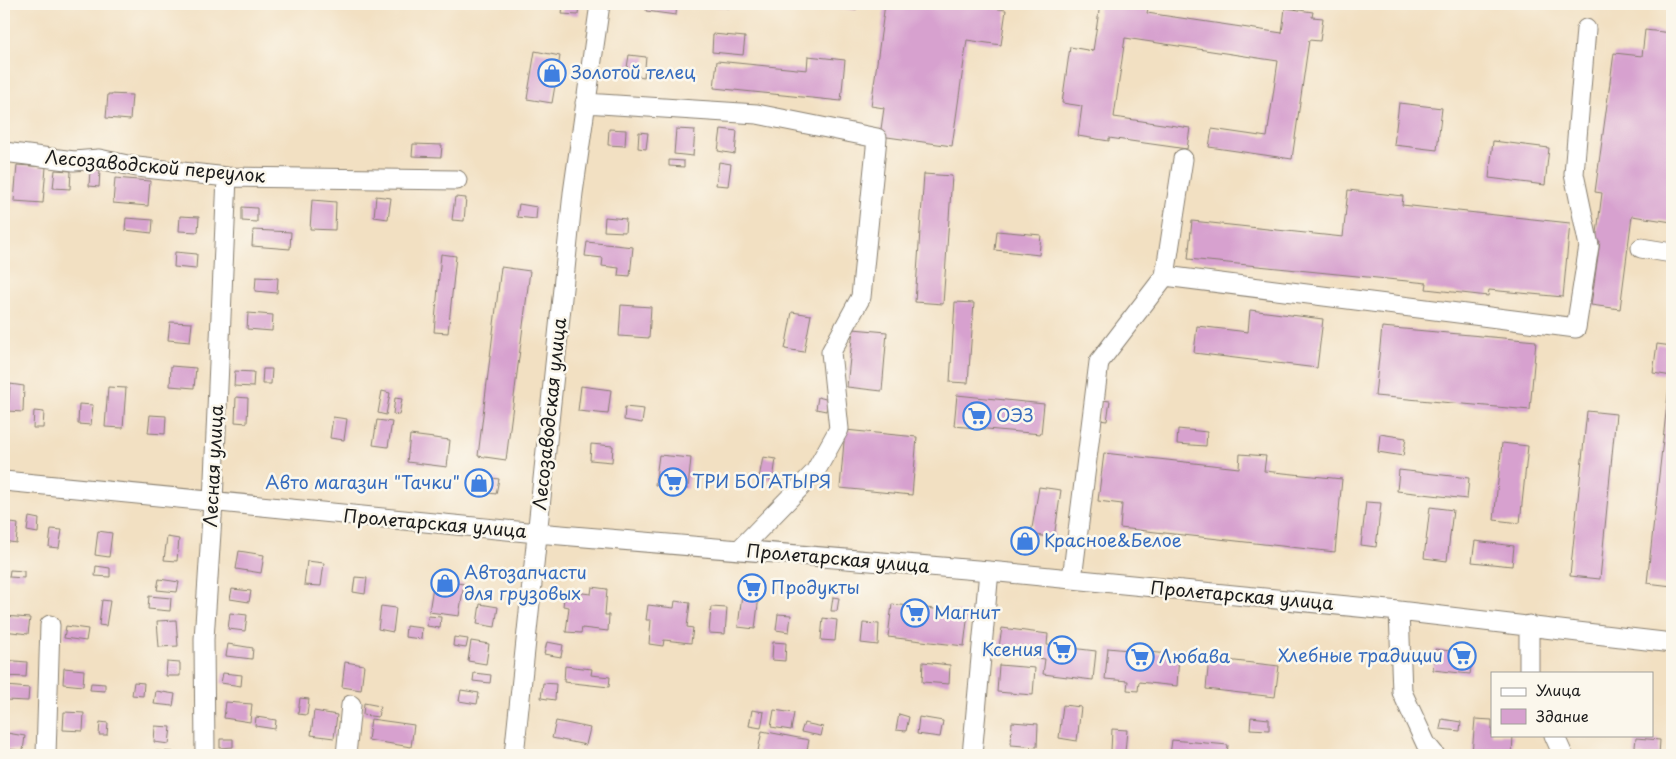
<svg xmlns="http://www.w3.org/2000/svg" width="1676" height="759" font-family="'Playpen Sans',sans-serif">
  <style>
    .building { fill: #d7a1cf }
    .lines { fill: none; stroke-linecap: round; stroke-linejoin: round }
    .minor-casing { stroke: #877e6f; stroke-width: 21 }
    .minor { stroke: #fff; stroke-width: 19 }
    .labels { text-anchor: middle; stroke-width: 5; stroke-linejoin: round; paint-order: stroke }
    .shop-label { font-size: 18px; fill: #366cbe; stroke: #fbf7ec; text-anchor: start }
    .street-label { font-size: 18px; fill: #1c1c1c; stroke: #fbf7ec }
  </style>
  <rect width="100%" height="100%" fill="#fbf7ec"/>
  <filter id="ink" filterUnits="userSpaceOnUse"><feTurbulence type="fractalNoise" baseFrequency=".02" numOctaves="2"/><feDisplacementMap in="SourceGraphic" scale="10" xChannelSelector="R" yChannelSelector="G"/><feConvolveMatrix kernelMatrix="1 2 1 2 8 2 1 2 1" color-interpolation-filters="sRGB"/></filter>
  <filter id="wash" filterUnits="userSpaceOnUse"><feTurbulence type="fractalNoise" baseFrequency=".0096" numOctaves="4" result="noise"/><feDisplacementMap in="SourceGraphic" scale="20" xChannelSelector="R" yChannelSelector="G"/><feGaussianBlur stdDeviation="1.12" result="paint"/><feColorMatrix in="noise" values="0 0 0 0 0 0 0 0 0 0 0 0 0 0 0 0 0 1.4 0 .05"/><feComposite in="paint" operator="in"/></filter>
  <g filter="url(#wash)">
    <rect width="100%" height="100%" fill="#f2e0c2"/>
    <g id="blocks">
      <path class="building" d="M563,4H579L578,15L562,14Z
        M647,4H677L676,15L646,11Z
        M702,4H729V8L702,5Z
        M804,4H857L856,10L804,5Z
        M885,4H972L971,5L1006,10L1001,45L967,40L952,146L880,136L884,108L871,106Z
        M1100,4H1149L1147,13L1282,33L1285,8L1313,12L1312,17L1323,18L1320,41L1309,40L1292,159L1209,147L1212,129L1267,137L1278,61L1125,38L1114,117L1190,128L1187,149L1109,138V141L1078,136L1082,106L1062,103L1070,47L1093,51Z
        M1645,30L1672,33V222L1632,216L1620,309L1591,305L1600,241H1596L1602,193L1595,192L1614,53L1642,56Z
        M713,34L745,37L743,55L712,52Z
        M535,51L560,56L552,103L527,99Z
        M629,55L646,57L644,77L626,74Z
        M808,56L845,60L841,101L714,88L717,61L807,70Z
        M108,94L132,95L130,120L106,118Z
        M1399,103L1442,108L1437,150L1394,145Z
        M609,129L626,130L625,146L608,145Z
        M676,129L695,130L693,156L674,154Z
        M721,129L737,131L735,154L718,151Z
        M639,132L648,133L646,149L638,148Z
        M1493,141L1549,148L1545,185L1489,178Z
        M413,144L442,145L441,157L412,156Z
        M669,160L684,161V167L669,166Z
        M719,162L731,164L728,186L716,185Z
        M17,165L46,167L43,203L14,201Z
        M90,169L100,170L99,187L89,186Z
        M55,170L71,171L70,189L53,188Z
        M924,174L952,176L943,304L915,302Z
        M115,178L150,181L148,206L113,203Z
        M1348,190L1403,196L1402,205L1570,223L1563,297L1489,290L1488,296L1426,289L1427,283L1188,259L1192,221L1343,237Z
        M376,196L391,198L388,219L374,217Z
        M455,197L466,198L464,221L452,220Z
        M312,200L336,202L335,230L310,229Z
        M519,204L537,207L536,219L517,217Z
        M242,207L257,208V222L242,221Z
        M180,216L199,217L198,232L179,231Z
        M605,217L626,219L625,232L604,231Z
        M126,218L153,220L152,233L125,230Z
        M253,230L291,232L290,249L252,246Z
        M997,231L1041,235L1039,255L995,250Z
        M587,242L633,247L630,276L618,275L619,268L602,266L603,258L585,256Z
        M175,252L197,254L196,269L174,267Z
        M441,254L456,256L448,333L434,332Z
        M501,267L530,271L506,460L478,456Z
        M256,277L278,278L277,293L255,291Z
        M955,302L974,303L968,383L950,382Z
        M621,305L651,307L649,338L619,336Z
        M1250,310L1323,319L1317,368L1194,353L1197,326L1248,332Z
        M792,312L811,315L804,352L785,349Z
        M248,313L273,315L272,331L247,329Z
        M170,322L192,323L190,342L168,340Z
        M1382,327L1536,341L1530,410L1375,396Z
        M853,329L887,332L882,391L847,387Z
        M1657,344L1672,346V376L1653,373Z
        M171,366L196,368L194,388L170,386Z
        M263,369H272L271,384H262Z
        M235,371L254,372L253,387L234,386Z
        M1670,377L1672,378V586L1647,583Z
        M10,384L24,386L23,412L8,411Z
        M581,386L611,390L608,414L578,411Z
        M108,387L126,388L123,428L105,427Z
        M382,391L390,393L386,415L378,413Z
        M957,395L1044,404L1041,434L954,426Z
        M236,397L248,398L247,423L235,422Z
        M818,397L829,400L826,411L816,409Z
        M395,398L402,399L399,415L393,414Z
        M1102,400L1110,401L1107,421L1099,420Z
        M79,404L93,405L91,425L78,424Z
        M625,407L644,409L642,423L624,420Z
        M34,411L44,412L43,428H33Z
        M1587,411L1616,414L1600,579L1570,576Z
        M150,415L166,416L165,434L148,433Z
        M333,417L347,419L344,440L330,438Z
        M377,420L392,422L388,447L373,445Z
        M1178,429L1207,432L1206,446L1177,444Z
        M845,430L917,437L912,495L840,488Z
        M1380,434L1406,438L1403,456L1378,452Z
        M410,435L450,440L447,467L407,462Z
        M1502,443L1528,446L1520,523L1494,520Z
        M591,444L613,446L612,462L590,460Z
        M1104,453L1239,468L1240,454L1266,456L1264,471L1342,479L1335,552L1120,528L1122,504L1098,501Z
        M659,455L691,458L688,489L655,485Z
        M763,457L776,459L773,480L759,478Z
        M1399,470L1469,478L1467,499L1397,491Z
        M471,475L499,479L496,494L469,490Z
        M1039,487L1061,490L1054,538L1031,534Z
        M1366,502L1381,503L1376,547L1361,545Z
        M1430,507L1453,510L1447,561L1424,558Z
        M29,517L39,519L38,533L27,531Z
        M4,522L18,524L16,543L4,541Z
        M51,529L62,530L59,548L49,547Z
        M98,531L112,533L109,557L95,555Z
        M167,537L179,539L177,561L164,560Z
        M1475,541L1514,546L1512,566L1472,562Z
        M239,551L264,555L261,573L236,569Z
        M307,561L324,563L321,586L304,585Z
        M96,566L110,568V577L95,576Z
        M10,570L24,571V578L9,577Z
        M355,577L367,578L365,594L353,592Z
        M159,579L179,582L177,592L157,590Z
        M434,580L464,584L459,616L429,612Z
        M743,586L760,588L755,629L738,627Z
        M592,587L607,589L605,615H609L608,631L582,628L581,633L566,632L569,607L563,606L565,591L591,594Z
        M232,589L251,591L249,602L230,599Z
        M149,596L171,598L170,611L148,609Z
        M833,597L839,598L837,611H831Z
        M102,600L110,601L106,626L99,625Z
        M675,601L690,603L687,627L693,628L691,643L664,640L663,646L649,644L651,620H646L648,605L674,608Z
        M480,604L498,607L495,627L477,624Z
        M892,604L968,613L964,646L888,637Z
        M381,606L396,608L393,632L378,629Z
        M711,607L727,608L725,634L709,633Z
        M230,613L247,615L245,631L228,629Z
        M778,614L791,615L789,632L776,630Z
        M4,616L30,618L28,634L4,631Z
        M428,616L441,617L440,628L427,626Z
        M823,618L837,620L835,641L821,640Z
        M176,620L178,646L159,647L157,621Z
        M863,623L879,624L878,645L861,643Z
        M66,626L88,629L86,641L64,638Z
        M406,626L422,628L421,639L405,637Z
        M1002,628L1048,634L1047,645L1096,651L1093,680L1043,674L1045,659L998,653Z
        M454,637L468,639L466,648L453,646Z
        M471,641L489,644L486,664L468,661Z
        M547,642L563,645L561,657L544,654Z
        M773,642L786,643L785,661L772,660Z
        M228,644L253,648L252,659L226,656Z
        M1108,648L1179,655L1177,686L1139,682L1138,691L1127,690L1128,681L1105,679Z
        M1435,649L1473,654L1470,674L1433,670Z
        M1209,658L1279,666L1275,697L1206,689Z
        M4,660L27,662L26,677L4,676Z
        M167,662L180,663V676H166Z
        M345,662L364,665L361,690L342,687Z
        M923,662L950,665L949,684L922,682Z
        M999,665L1035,668L1033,695L997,692Z
        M565,666L592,669L591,675L610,677L609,687L564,682Z
        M64,668L84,670L83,686L63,684Z
        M223,673L242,675L241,686L221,683Z
        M474,673L491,675L490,683L473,681Z
        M134,682L144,683L143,696L132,695Z
        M91,683L105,684V691L90,690Z
        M543,683L556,684L555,700L541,698Z
        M6,686L29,688L28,701L5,700Z
        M461,690L479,693L477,704L459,701Z
        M156,691L175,694L173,706L154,704Z
        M300,698L309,699L307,715L298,714Z
        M226,702L252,704L250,722L224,718Z
        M364,703L380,706L378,717L363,715Z
        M1063,705L1081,707L1077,741L1059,738Z
        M752,710L764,712L761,728L749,726Z
        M774,710L794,713L791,730L771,727Z
        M314,711L337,715L334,738L311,735Z
        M64,712L84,713L83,731L63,730Z
        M899,714L909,717L906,731L896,730Z
        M256,717L276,720L275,729L255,726Z
        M919,717L943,721L940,737L917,734Z
        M1251,717L1269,719V730L1250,729Z
        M371,719L414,725L411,747L368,740Z
        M1442,719L1461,722L1460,731L1440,729Z
        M1475,719L1492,720V735H1513L1512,755L1472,753Z
        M556,721L590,728L586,745L552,738Z
        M100,722L108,723L107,735H99Z
        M1012,722L1038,724L1037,747L1011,745Z
        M804,723L823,727L821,736L801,732Z
        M155,726L171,727L169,744L154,742Z
        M1112,729L1127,730L1125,752L1111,751Z
        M762,731L809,740L806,755H784L758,751Z
        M7,733L25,736L23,751L5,749Z
        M1636,738L1660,740L1659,755H1634Z
        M220,739H233V747L220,748Z
        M1172,740L1228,745L1227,755H1170Z
        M154,751L173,752V755H154Z"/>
    </g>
  </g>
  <g filter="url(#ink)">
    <use href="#blocks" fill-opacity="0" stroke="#877e6f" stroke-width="1"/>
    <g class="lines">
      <g class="minor-casing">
        <path id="minor" d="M585,103L757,114L877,138L861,297L831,352L839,429L815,472L739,550
          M4,152L74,161L99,159L137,167L227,177L457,180
          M1641,248L1672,253
          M1165,276L1183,159
          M4,481L537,533L989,571L1399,611L1672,643
          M1072,579L1099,362L1165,276L1576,328L1589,246L1574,174L1586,29
          M1399,611L1402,692L1426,744L1435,755
          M1529,625V673
          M1554,735L1563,755
          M46,755L50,625
          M205,755L204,639L213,502L227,177
          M346,755L351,705
          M514,755L573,193L600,4
          M972,755L989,571"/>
      </g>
      <use href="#minor" class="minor"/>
    </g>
  </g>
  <defs>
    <g id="shop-ring" transform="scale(1.4375)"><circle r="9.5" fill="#fbf7ec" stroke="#3f7fe0" stroke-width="1.5"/><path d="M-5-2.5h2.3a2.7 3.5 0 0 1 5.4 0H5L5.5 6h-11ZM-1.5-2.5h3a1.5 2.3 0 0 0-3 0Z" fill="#3f7fe0"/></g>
    <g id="supermarket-ring" transform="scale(1.4375)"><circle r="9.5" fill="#fbf7ec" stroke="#3f7fe0" stroke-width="1.5"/><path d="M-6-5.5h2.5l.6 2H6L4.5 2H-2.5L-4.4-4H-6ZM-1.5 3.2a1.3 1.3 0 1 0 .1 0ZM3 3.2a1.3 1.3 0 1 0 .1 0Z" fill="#3f7fe0"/></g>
  </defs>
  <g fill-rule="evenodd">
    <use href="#shop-ring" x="552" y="73"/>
    <use href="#supermarket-ring" x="977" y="416"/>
    <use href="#supermarket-ring" x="673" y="482"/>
    <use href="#shop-ring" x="479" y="483"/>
    <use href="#shop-ring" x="1025" y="541"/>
    <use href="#shop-ring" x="445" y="583"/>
    <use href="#supermarket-ring" x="752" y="588"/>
    <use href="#supermarket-ring" x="915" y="613"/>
    <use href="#supermarket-ring" x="1062" y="650"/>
    <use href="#supermarket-ring" x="1462" y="656"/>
    <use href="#supermarket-ring" x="1140" y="657"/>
  </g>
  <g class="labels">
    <g class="shop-label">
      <text x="571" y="79">Золотой телец</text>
      <text x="996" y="422">ОЭЗ</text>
      <text x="692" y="488">ТРИ БОГАТЫРЯ</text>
      <text x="460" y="489" text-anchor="end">Авто магазин "Тачки"</text>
      <text x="1044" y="547">Красное&amp;Белое</text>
      <text x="464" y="579">Автозапчасти<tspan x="464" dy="21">для грузовых</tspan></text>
      <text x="771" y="594">Продукты</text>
      <text x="934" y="619">Магнит</text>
      <text x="1043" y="656" text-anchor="end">Ксения</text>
      <text x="1443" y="662" text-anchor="end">Хлебные традиции</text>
      <text x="1159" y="663">Любава</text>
    </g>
    <g class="street-label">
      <text transform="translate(155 167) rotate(5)" y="6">Лесозаводской переулок</text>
      <text transform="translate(550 414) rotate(-84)" y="6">Лесозаводская улица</text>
      <text transform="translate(214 466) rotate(-87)" y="6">Лесная улица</text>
      <text transform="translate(435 524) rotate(5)" y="6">Пролетарская улица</text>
      <text transform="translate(838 559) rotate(5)" y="6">Пролетарская улица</text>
      <text transform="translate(1242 596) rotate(5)" y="6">Пролетарская улица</text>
    </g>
  </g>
  <rect width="1676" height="759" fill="none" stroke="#fbf7ec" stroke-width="20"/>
  <rect x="1491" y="672" width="162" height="65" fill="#fbf7ec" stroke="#a29f99"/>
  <rect x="1501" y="688" width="25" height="8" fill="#ffffff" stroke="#a29f99"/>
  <text x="1536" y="696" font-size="15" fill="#1c1c1c">Улица</text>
  <rect x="1501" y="709" width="25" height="15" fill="#d7a1cf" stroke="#a29f99"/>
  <text x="1536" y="722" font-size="15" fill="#1c1c1c">Здание</text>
</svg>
